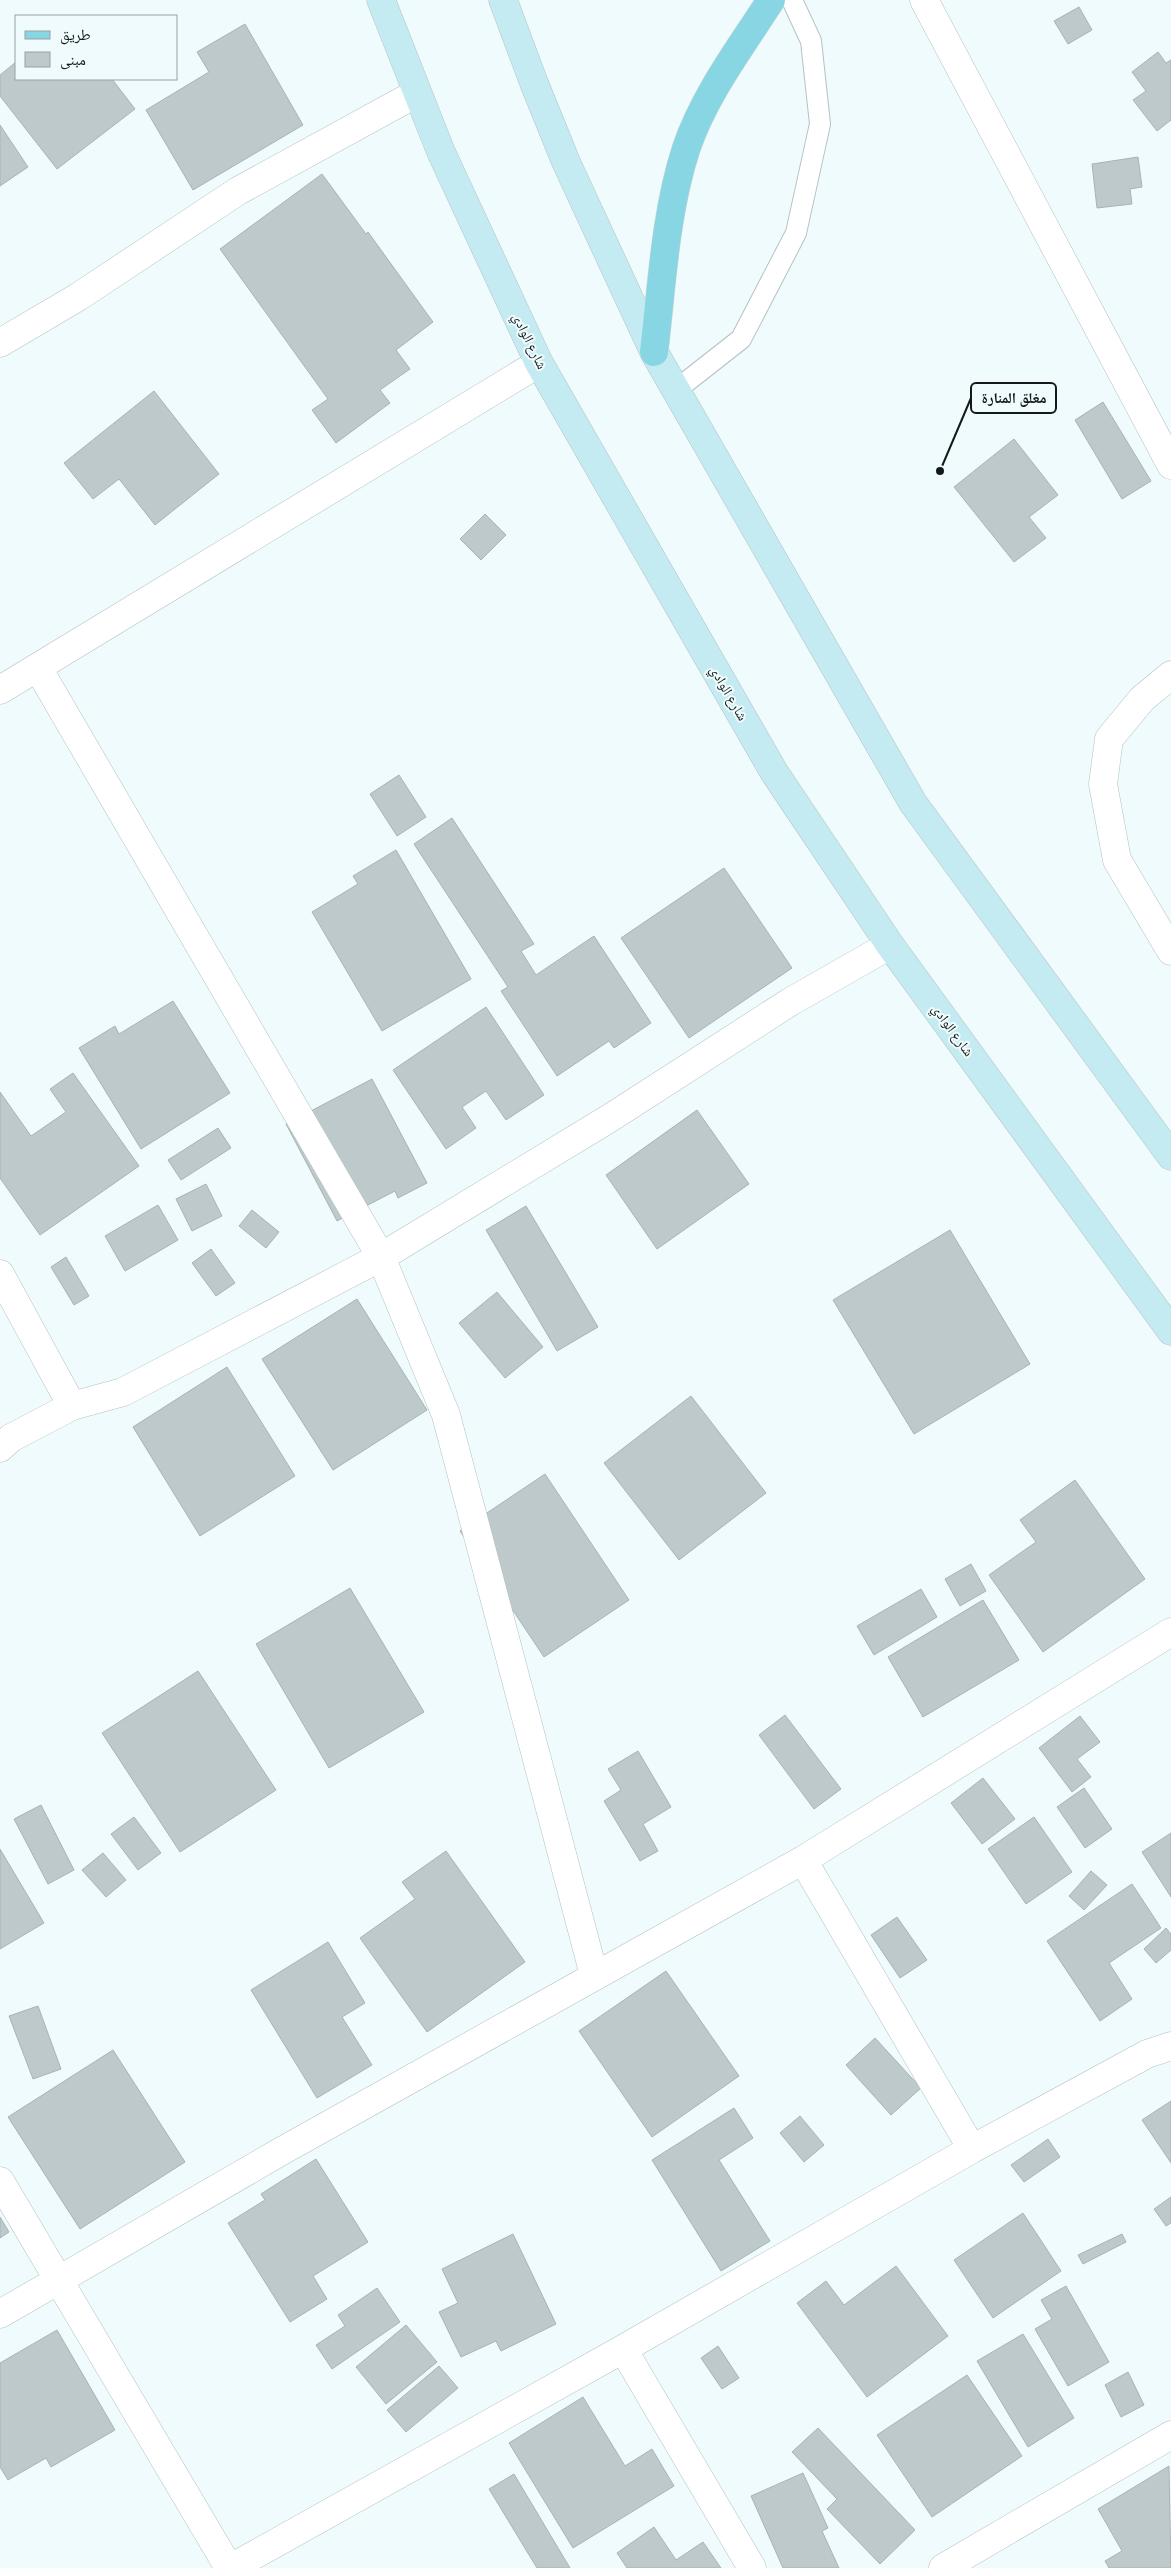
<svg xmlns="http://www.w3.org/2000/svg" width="1171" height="2568" font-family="Ubuntu,'Noto Naskh Arabic',sans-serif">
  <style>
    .building { fill: #bec9cb; stroke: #a8b3b5 }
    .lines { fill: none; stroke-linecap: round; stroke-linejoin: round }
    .service-casing { stroke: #b6c1c3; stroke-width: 22 }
    .minor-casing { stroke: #b6c1c3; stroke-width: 29 }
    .secondary-casing { stroke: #b6c1c3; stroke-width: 29 }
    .primary-casing { stroke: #d5d6d6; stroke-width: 29 }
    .service { stroke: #fff; stroke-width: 20 }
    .minor { stroke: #fff; stroke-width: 28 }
    .secondary { stroke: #c4ebf1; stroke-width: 28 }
    .primary { stroke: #88d6e3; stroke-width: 28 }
    .labels { text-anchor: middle; stroke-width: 4; stroke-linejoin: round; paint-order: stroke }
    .street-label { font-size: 14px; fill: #15191a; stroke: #effbfd }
    .leader { fill: none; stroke: #15191a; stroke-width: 2 }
    .callout-dot { fill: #15191a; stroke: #effbfd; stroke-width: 2 }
    .callout { fill: #effbfd; stroke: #15191a; stroke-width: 2 }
    .callout-label { font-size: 15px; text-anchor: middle; font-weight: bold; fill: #15191a }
  </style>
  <rect width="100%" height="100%" fill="#effbfd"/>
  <path class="building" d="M1079,7L1092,30L1068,44L1054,21Z
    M245,24L303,125L193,190L146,110L209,72L197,52Z
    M1158,52L1166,63L1171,60V120L1157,131L1133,100L1146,91L1132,72Z
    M16,62V79H112L135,109L57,169L0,96V75Z
    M0,125L28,167L0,186Z
    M1138,157L1142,187L1130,189L1132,204L1097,208L1092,164Z
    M322,174L366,234L368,232L433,322L396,350L410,369L380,390L390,403L336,443L312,410L328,399L220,249Z
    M154,391L219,474L155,525L119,479L93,499L64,463Z
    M1103,402L1151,481L1122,499L1075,420Z
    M1014,439L1058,495L1029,517L1046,538L1014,562L954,487Z
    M485,514L506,535L481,560L460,539Z
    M399,775L426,817L397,836L370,794Z
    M452,818L534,944L521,951L536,975L594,936L651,1023L614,1048L609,1041L557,1076L501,991L508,987L414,844Z
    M396,850L471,979L382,1031L312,912L358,884L353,876Z
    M724,868L792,968L689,1038L621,938Z
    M173,1001L230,1093L141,1149L79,1048L115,1026L119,1034Z
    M486,1007L544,1095L506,1120L486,1091L462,1107L476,1128L446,1149L393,1070Z
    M73,1073L139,1166L40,1235L0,1178V1092L31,1136L66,1112L50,1089Z
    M372,1079L427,1183L398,1198L395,1191L337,1221L286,1124Z
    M697,1110L749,1184L657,1249L606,1175Z
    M218,1128L231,1148L181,1180L168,1160Z
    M206,1184L222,1216L192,1231L176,1199Z
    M158,1205L178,1240L125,1271L105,1236Z
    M526,1206L598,1327L557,1351L486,1230Z
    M252,1210L279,1232L266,1248L239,1226Z
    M950,1230L1030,1364L914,1434L833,1300Z
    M211,1249L235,1283L216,1296L192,1263Z
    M66,1257L89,1296L74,1305L51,1267Z
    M497,1292L543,1347L505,1378L459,1323Z
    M357,1299L427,1410L333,1470L262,1359Z
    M227,1367L295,1476L200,1536L133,1427Z
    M691,1396L766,1493L679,1560L604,1463Z
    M545,1474L629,1600L544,1657L460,1531Z
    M1075,1480L1145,1579L1043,1652L989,1575L1036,1542L1020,1520Z
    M971,1564L986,1591L960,1606L945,1579Z
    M350,1588L424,1712L329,1768L256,1644Z
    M921,1589L937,1617L874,1655L857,1626Z
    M983,1600L1019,1660L923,1717L888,1657Z
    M198,1671L276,1790L180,1852L102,1733Z
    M785,1715L841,1789L814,1809L759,1735Z
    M1080,1716L1100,1742L1077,1759L1091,1777L1072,1792L1039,1748Z
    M638,1751L671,1807L643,1824L658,1851L640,1861L604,1801L621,1790L608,1769Z
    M983,1778L1015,1819L982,1844L951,1803Z
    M1084,1788L1112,1829L1085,1848L1057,1807Z
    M41,1805L74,1870L48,1884L14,1819Z
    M134,1817L161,1853L138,1870L111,1834Z
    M1034,1817L1072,1872L1026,1904L988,1849Z
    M1171,1833V1897L1142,1852Z
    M0,1849L44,1923L0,1949Z
    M446,1851L525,1962L427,2032L360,1938L415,1899L402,1882Z
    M103,1853L126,1880L106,1897L82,1870Z
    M1091,1871L1107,1885L1084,1910L1069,1896Z
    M1132,1884L1161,1928L1109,1963L1132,1999L1100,2021L1047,1941Z
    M897,1917L927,1960L900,1978L871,1935Z
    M1166,1928L1171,1934V1950L1156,1963L1144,1949Z
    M328,1942L365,2003L342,2017L372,2065L317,2098L251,1990Z
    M666,1971L739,2076L652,2137L579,2031Z
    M38,2006L61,2069L33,2079L9,2016Z
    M875,2038L921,2088L891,2115L846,2065Z
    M113,2050L185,2162L80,2229L8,2117Z
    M1171,2101V2163L1142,2120Z
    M734,2108L753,2138L719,2160L770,2241L721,2271L652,2160Z
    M800,2116L824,2145L804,2162L780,2133Z
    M1048,2139L1060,2157L1024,2182L1011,2165Z
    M316,2159L368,2242L313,2276L327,2299L290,2322L228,2223L265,2200L261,2194Z
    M1171,2197V2223L1166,2226L1154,2209Z
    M1023,2213L1061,2271L993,2318L954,2260Z
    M0,2217L9,2232L0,2238Z
    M513,2234L556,2324L501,2351L496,2341L461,2357L439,2312L458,2303L442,2269Z
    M1122,2234L1126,2242L1083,2264L1078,2255Z
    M896,2266L948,2336L867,2397L797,2303L826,2281L844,2305Z
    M1066,2286L1109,2362L1068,2386L1035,2329L1052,2319L1041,2300Z
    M377,2288L400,2322L332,2369L316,2345L345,2326L338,2315Z
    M406,2325L437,2362L386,2404L356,2367Z
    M57,2330L115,2430L51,2467L46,2458L8,2480L0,2467V2363Z
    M1023,2334L1074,2418L1028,2447L977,2361Z
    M718,2346L739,2378L722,2389L701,2358Z
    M439,2366L458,2388L406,2432L387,2410Z
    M1128,2372L1144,2405L1121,2417L1105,2385Z
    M967,2375L1022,2456L932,2517L877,2435Z
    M583,2397L625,2466L652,2449L674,2486L573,2548L509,2443Z
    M818,2428L915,2530L880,2564L827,2509L837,2499L792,2452Z
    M1169,2466L1171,2568H1109L1105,2561L1122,2551L1098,2509Z
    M803,2473L828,2528L822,2531L839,2568H783L751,2496Z
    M514,2474L570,2568H537L489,2489Z
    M654,2527L676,2560L703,2542L721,2568H627L617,2553Z"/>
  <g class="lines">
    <g class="service-casing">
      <path id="service" d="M676,390L741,339L796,233L820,124L811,41L792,0"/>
    </g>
    <g class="minor-casing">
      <path id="minor" d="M924,0L1171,465
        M0,343L78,297L238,191L417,93
        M38,668L381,1257L446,1415L594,1975
        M1171,675L1142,699L1109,739L1103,784L1117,860L1171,951
        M0,690L539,363
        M0,1274L72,1406
        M0,1448L11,1438L72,1406L123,1392L381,1257L610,1118L790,1002L890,945
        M803,1860L972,2149
        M0,2181L229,2568
        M0,2314L280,2152L803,1860L1171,1632
        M623,2349L752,2568
        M231,2568L623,2349L972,2149L1147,2054L1171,2046
        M943,2568L1171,2435"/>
    </g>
    <g class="secondary-casing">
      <path id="secondary" d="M381,0L441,152L539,363L774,772L890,945L1171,1331
        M503,0L534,83L566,162L654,352L913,803L1171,1156"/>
    </g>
    <g class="primary-casing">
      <path id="primary" d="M654,352C662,285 665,214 686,149C704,95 741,47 771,0"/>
    </g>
    <use href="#service" class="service"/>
    <use href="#minor" class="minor"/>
    <use href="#secondary" class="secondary"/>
    <use href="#primary" class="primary"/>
  </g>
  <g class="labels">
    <g class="street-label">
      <text transform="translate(530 341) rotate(64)" y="5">شارع الوادي</text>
      <text transform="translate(729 693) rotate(60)" y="5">شارع الوادي</text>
      <text transform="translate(953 1030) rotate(54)" y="5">شارع الوادي</text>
    </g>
  </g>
  <path class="leader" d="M940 471L971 398"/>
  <circle class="callout-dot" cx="940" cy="471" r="5"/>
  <rect class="callout" x="971" y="383" width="85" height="30" rx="5"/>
  <g class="callout-label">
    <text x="1014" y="403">مغلق المنارة</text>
  </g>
  <rect x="15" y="15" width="162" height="65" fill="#effbfd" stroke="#98a1a2"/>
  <rect x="25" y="31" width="25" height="8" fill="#88d6e3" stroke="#98a1a2"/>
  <text x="60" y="40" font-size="15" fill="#15191a">طريق</text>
  <rect x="25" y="52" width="25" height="15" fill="#bec9cb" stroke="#98a1a2"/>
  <text x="60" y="65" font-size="15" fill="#15191a">مبنى</text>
</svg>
